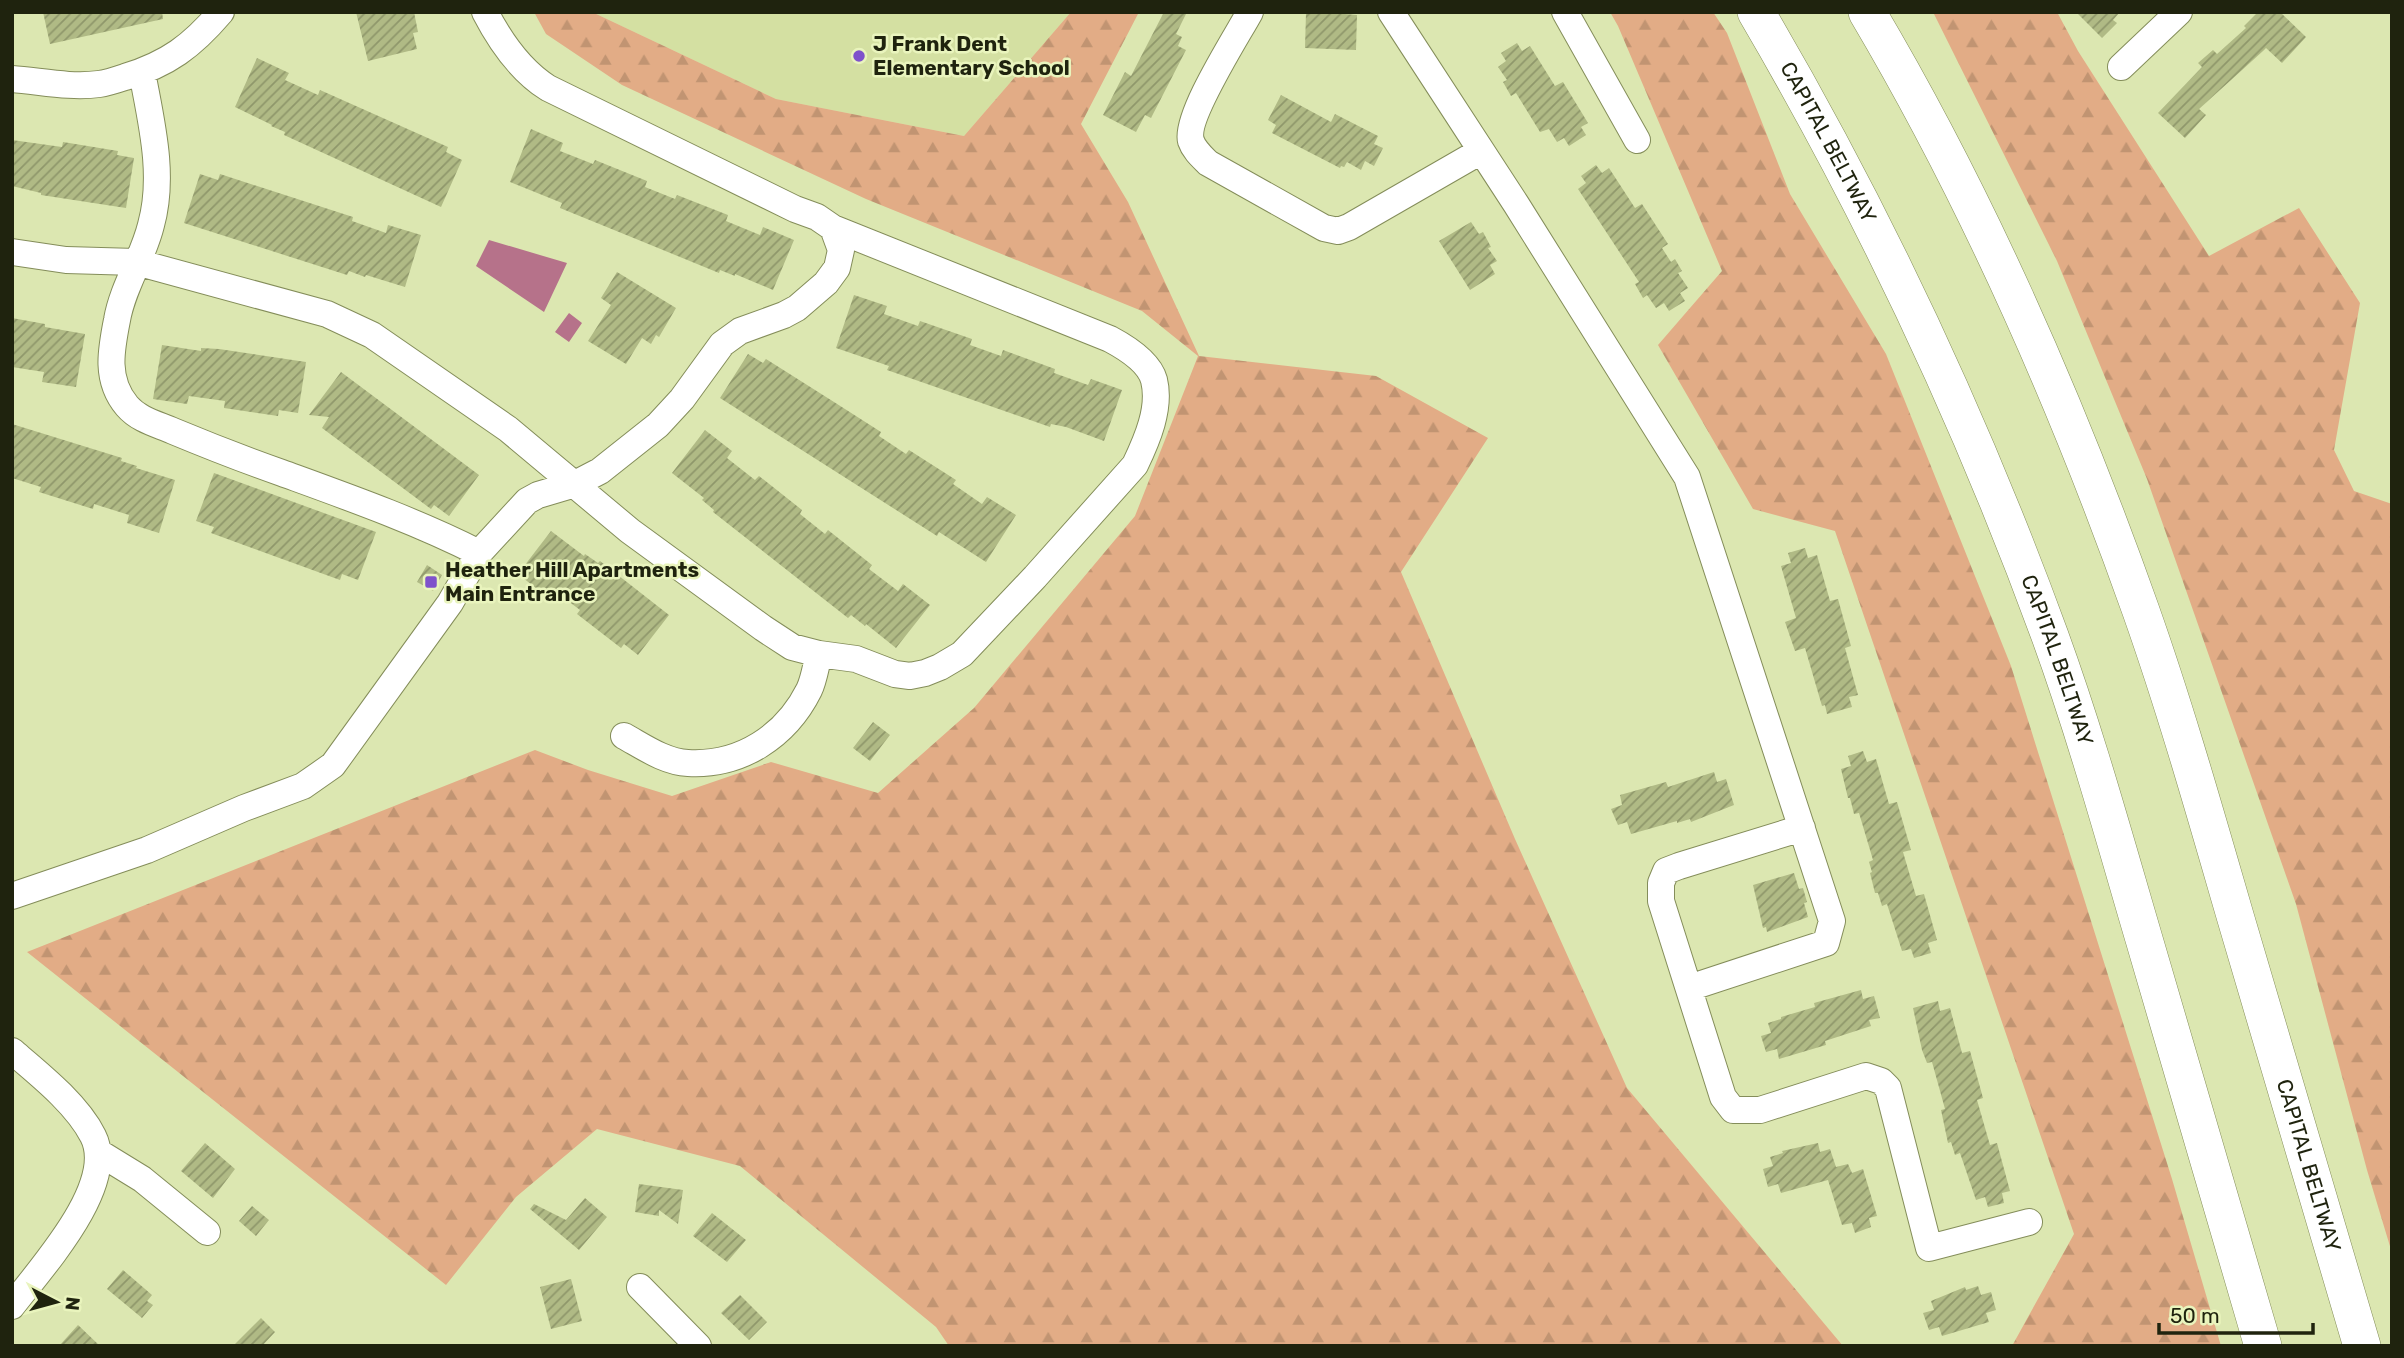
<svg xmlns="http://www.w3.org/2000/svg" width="2404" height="1358" font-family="Rubik,sans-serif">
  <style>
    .built { fill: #d4e0a2 }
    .forest { fill: url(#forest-firs) }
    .water { fill: #b6728a }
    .building { fill: url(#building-hatch) }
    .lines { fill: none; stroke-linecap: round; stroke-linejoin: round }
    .minor-casing { stroke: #848d5a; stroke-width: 28 }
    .highway-casing { stroke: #848d5a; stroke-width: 38 }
    .minor { stroke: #fff; stroke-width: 26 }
    .highway { stroke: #fff; stroke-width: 37 }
    .poi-dot { fill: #7f52cb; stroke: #e9f4bd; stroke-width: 2.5 }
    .labels { text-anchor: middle; stroke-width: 5; stroke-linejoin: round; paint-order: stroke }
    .poi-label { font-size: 21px; font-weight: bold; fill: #1f230e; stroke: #e9f4bd; text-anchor: start }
    .street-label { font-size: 21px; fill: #1f230e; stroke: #e9f4bd }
  </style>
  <defs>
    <pattern id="forest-firs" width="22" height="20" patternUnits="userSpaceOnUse" patternTransform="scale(1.75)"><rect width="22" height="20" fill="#e2ac86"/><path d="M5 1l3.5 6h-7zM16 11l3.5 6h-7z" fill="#c19472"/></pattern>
    <pattern id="building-hatch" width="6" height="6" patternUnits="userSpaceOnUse" patternTransform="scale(1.75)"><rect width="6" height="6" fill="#b0ba85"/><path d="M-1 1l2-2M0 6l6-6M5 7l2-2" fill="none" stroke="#8f976b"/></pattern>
  </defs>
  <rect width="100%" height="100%" fill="#dce7b1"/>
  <path class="built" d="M592,12H1071L964,136L776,99Z"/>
  <path class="forest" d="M534,12H592L776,99L964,136L1071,12H1139L1081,124L1128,202L1199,356L1376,376L1488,438L1401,572L1515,839L1627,1088L1843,1346H949L936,1327L740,1166L597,1129L516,1197L446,1285L27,952L535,750L588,770L672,796L771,762L878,793L974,708L1135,516L1198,356L1142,311L866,199L622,85L546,34Z
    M1610,12H1713L1727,33L1790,194L1886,354L2011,666L2172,1179L2221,1346H2012L2074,1234L1835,531L1753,509L1658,345L1722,271L1618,26Z
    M1933,12H2057L2078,51L2209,256L2299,208L2360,303L2334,450L2354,491L2392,504V1253L2367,1170L2296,904L2147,479L2057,261Z"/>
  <path class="water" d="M489,240L567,263L544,312L476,266Z
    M569,313L582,323L569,342L555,332Z"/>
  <path class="building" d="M43,12H162L163,19L50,44Z
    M356,12H414L418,32L413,33L417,49L368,61Z
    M1164,12H1187L1176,34L1182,37L1178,46L1186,50L1151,118L1145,115L1136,132L1103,115L1125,72L1131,76Z
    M1321,12L1357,15L1356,50L1305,48L1306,13Z
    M2076,12H2120L2113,20L2117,23L2102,38Z
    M2258,12H2280L2306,37L2282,63L2266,48L2263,51L2199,109L2206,115L2185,138L2158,113L2202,67L2198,63L2213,50L2217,54L2246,28L2244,26Z
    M1517,43L1522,51L1530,46L1555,86L1563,82L1588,123L1581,127L1586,135L1569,146L1564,138L1557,142L1549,129L1540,132L1516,93L1511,96L1503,82L1507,80L1498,67L1506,61L1501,53Z
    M257,58L289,73L285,80L318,95L320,90L448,147L446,152L462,160L441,207L284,135L285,132L271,126L272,125L235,107Z
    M1281,95L1331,122L1335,114L1378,136L1374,144L1383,148L1374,166L1365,161L1361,170L1347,162L1344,167L1341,166L1340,168L1272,133L1276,125L1268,120Z
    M531,129L563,143L560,151L593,164L595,160L647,181L645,187L675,199L677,195L728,215L726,221L760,235L763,227L794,240L773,290L735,274V276L720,270L719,273L641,241L560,208L562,203L510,182Z
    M12,140L62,147L63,142L118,151L117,155L134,158L126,208L41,195V193L12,186Z
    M1596,165L1602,173L1609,168L1635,208L1642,204L1668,244L1662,248L1671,262L1675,259L1682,271L1678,273L1688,288L1680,293L1685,301L1669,311L1664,303L1656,308L1647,295L1643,298L1635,284L1639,282L1578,189L1586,183L1581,176Z
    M200,174L218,180L220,174L353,217L352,221L386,233L388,225L421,235L405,287L366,275L365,277L349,271L347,275L184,223Z
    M1471,222L1479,234L1483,232L1491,247L1488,248L1497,261L1490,265L1495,274L1470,290L1439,241Z
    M617,272L676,308L659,337L656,335L651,344L642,338L626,364L588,341L611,305L601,298Z
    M854,295L887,306L884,314L918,326L920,321L972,339L970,345L1001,356L1003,350L1055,369L1054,373L1088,385L1091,379L1122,390L1104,441L1066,427L1051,424L1050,427L887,370L889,366L836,348Z
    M12,318L45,324V327L85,334L76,387L42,382L44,372L12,367Z
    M162,345L201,351V348L219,349L306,362L298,413L279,410L278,416L224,408L225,401L189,396L187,404L153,399Z
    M748,354L763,363L766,359L834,402L881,432L879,436L906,454L909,450L956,480L953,484L982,504L987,497L1016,515L986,562L939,532L937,536L720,398Z
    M341,372L479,475L449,516L434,505L431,509L322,428L329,417L309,415Z
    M12,424L122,458L121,461L137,466L136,468L175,480L159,533L127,523L129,515L94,504L93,509L39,492L41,487L12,478Z
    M705,430L732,451L727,458L755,480L759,476L802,510L800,514L825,534L828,530L872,565L869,569L898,591L903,584L930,605L896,648L866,624L865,626L851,615L848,618L713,512L714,510L702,500L704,498L672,473Z
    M214,473L376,532L358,580L342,574L340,580L211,533L214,527L196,521Z
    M551,531L584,556L585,554L598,563L600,561L669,615L638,655L624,644L621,648L577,614L580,610L551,588L546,596L518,574Z
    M1805,548L1808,558L1817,555L1830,601L1838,599L1851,646L1845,648L1858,695L1849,697L1852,707L1827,714L1825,705L1822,706L1805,648L1795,651L1785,622L1796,618L1781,566L1791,563L1788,553Z
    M427,565L442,575L433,591L417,582Z
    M873,722L890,735L870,761L853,748Z
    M1863,751L1867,762L1876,759L1889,804L1897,802L1911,850L1903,852L1916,896L1924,894L1937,940L1928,943L1931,953L1914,958L1911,949L1902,951L1887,904L1882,906L1878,893H1875L1870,873L1872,872L1869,862L1873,860L1859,813L1854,814L1850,798H1848L1841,769L1851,766L1848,756Z
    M1714,772L1717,782L1726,779L1734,805L1691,822L1690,819L1677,823V821L1631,834L1627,822L1618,825L1611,809L1622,805L1620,795L1666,782L1668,787Z
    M1794,873L1799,889L1803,888L1807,902L1804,903L1808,917L1767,932L1766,927L1763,928L1753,885Z
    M1861,990L1863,999L1874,996L1880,1018L1869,1020L1871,1026L1825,1041L1826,1045L1779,1059L1777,1049L1766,1052L1761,1036L1771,1033L1768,1023L1781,1019V1017L1815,1007L1814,1003Z
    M1938,1001L1940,1011L1950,1008L1962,1053L1970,1051L1983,1098L1977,1100L1990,1145L1997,1143L2010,1191L2002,1193L2004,1203L1988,1207L1985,1197L1976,1200L1960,1153L1955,1155L1951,1142L1948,1143L1941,1110L1945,1109L1932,1062L1927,1063L1922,1050L1913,1008Z
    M205,1143L235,1169L213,1198L181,1171Z
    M1818,1143L1820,1152L1830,1149L1836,1167L1848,1164L1852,1173L1863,1169L1877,1216L1869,1218L1871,1227L1855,1233L1852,1223L1842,1225L1828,1180L1781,1193L1778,1184L1768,1187L1763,1169L1773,1166L1770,1157L1783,1153L1782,1151Z
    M639,1184L683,1190L678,1224L659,1210V1216L635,1212Z
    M585,1198L607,1217L579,1250L530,1209L534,1204L566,1220Z
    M252,1206L269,1220L256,1236L239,1221Z
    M712,1213L746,1240L727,1262L693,1236Z
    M123,1270L152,1295L147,1301L153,1305L142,1318L107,1289Z
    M571,1279L582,1321L551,1329L540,1287Z
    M1978,1286L1981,1295L1991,1292L1996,1310L1986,1313L1989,1322L1942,1336L1939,1327L1929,1330L1923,1313L1934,1310L1931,1301L1965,1287L1966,1290Z
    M740,1295L767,1322L749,1340L721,1313Z
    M261,1318L275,1332L262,1346H233Z
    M78,1325L100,1346H59Z"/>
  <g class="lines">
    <g class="minor-casing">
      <path id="minor" d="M1250,12C1237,36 1184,118 1191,141C1194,150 1202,157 1208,163L1324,228L1338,231L1349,227L1481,151
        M1391,12L1516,204L1687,477L1832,921L1826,943L1689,988
        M1565,12L1637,140
        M2121,67L2179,12
        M142,72C151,121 165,175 151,225C143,258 123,286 117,320C111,350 105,380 127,406C139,420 157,424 173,431C209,446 245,460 282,473C348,497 416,521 479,553
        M12,79C40,81 70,88 99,84C107,83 116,80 125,77C168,64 192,46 221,12
        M12,252L66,260L136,262L327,314L372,335L508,429L630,531L763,628L792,647L819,654L856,659L895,674L910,676L925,673L940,667L962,654L1035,577L1135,465C1147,440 1161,408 1154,380C1149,362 1125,347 1110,339L833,228
        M624,736C644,747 665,762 688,763C741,766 786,736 809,690C814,680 816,665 819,654
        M1802,828L1679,866L1666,871L1661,883V901L1723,1097L1733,1110H1760L1866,1076L1881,1081L1888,1088L1929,1248L2029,1222
        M12,896L147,850L244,808L303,786L333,765L450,603L479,553L527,501L538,495L575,484L600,471L658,425L682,399L722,344L740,331L784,315L797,308L826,283L837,268L841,250L833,228L817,217L795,209L548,88C521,71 500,41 485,12
        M12,1051C39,1074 77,1104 93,1136C118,1185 40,1269 12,1306
        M98,1152L142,1179L207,1232
        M640,1287L698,1346"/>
    </g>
    <g class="highway-casing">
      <g id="highway">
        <path id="s1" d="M1756,12C1874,213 1970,417 2050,636C2086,735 2114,837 2144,939C2183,1074 2223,1210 2263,1346"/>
        <path id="s2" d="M1867,12C1979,201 2068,405 2141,611C2177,713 2206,816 2236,919C2278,1062 2320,1204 2362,1346"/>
      </g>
    </g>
    <use href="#minor" class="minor"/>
    <use href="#highway" class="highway"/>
  </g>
  <g class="poi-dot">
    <circle cx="859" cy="56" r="7"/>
    <rect x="424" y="575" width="14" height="14" rx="3.5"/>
  </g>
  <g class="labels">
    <g class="poi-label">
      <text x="873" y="51">J Frank Dent<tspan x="873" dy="24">Elementary School</tspan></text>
      <text x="445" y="577">Heather Hill Apartments<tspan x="445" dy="24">Main Entrance</tspan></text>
    </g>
    <g class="street-label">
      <text dy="7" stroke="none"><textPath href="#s1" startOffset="149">CAPITAL BELTWAY</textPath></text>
      <text dy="7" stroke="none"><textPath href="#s1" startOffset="716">CAPITAL BELTWAY</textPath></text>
      <text dy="7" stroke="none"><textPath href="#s2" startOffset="1239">CAPITAL BELTWAY</textPath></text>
    </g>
  </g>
  <rect width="2404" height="1358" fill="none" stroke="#1f230e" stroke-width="28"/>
  <g transform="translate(56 1302) rotate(96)" stroke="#e9f4bd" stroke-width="5" paint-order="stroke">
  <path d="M0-5L12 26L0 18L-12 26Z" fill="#1f230e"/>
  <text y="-10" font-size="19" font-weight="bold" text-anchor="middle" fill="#1f230e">N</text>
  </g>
  <path d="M2159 1323v10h154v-10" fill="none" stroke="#1f230e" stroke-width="3.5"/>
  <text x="2170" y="1323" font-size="21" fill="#1f230e" stroke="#e9f4bd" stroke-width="5" paint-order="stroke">50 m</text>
</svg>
